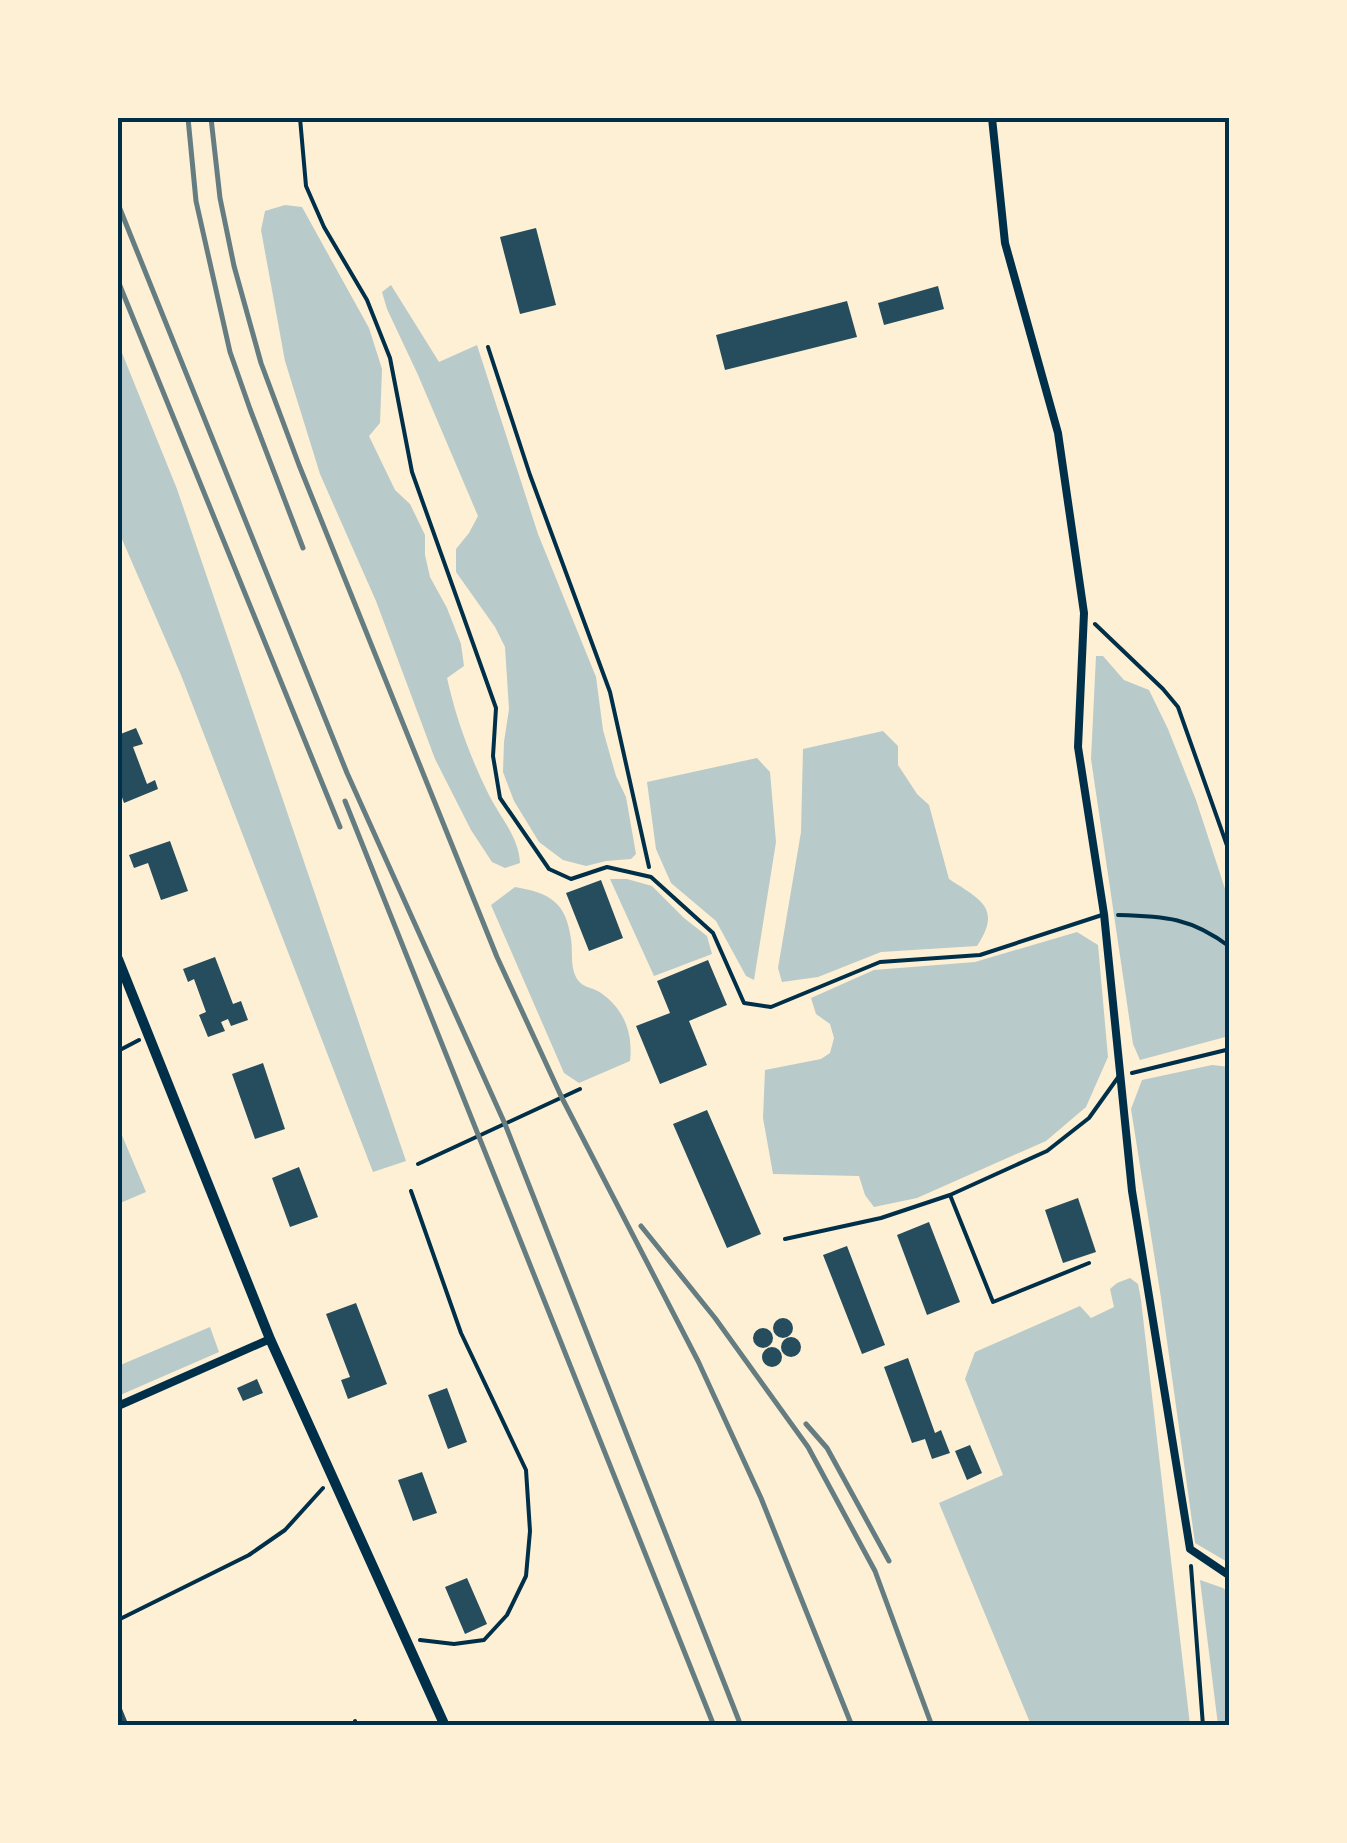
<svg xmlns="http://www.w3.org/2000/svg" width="1347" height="1843" font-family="'IBM Plex Serif',serif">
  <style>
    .green { fill: #b9caca }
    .building { fill: #264d5e }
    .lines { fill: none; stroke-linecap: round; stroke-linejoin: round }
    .path { stroke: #003049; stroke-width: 4 }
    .service { stroke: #003049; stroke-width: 4 }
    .minor { stroke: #003049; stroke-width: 8 }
    .tertiary { stroke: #003049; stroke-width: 10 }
    .rail { stroke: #657d81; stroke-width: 5 }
    .neatline { fill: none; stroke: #003049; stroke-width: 4 }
  </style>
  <rect width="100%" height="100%" fill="#fdf0d5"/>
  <path class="green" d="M285,205L302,207L369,328L382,369L380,423L369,436L395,490L410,504L425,535V555L430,577L447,608L461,644L464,666L447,678C456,718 469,754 487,791C498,815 519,836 520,863L505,868L492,862L471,830L435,759L376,601L320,474L285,361L261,230L265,211Z
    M391,285L439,362L477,345L538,534L596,677L603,730L616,776L626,797L636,854L631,859L606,861L586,866L563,860L539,842L514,801L503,772L504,742L509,709L505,647L495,627L456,572V549L469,533L478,516L418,375L387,309L382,292Z
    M118,343L177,489L406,1161L373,1172L181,675L118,530Z
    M1096,656H1103L1124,680L1149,690L1168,729L1196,800L1229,901V1036L1140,1060L1133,1044L1091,759Z
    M883,731L898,746V765L917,794L929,805L949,879C981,900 1002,908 977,946L881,952L818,977L782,982L778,968L801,832L803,749Z
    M757,758L770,772L776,842L754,980L746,976L716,921L671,883L656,849L647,782Z
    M610,879H627L652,886L684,918L707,936L712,954L654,976Z
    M515,887C550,893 566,902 571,939C573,951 570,966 576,977C581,988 593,987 601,993C625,1010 633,1034 630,1061L579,1083L564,1073L491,905Z
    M1077,932L1098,945L1108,1057L1086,1107L1046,1141L917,1198L874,1207L865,1195L859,1176L773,1174L763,1118L765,1070L821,1059L830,1053L834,1038L830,1024L816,1014L811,998L874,970L975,962Z
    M1212,1065L1230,1067L1229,1563L1195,1543L1161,1298L1131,1109L1142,1080Z
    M118,1126L146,1192L118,1204V1125Z
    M1130,1278L1138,1284L1141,1300L1190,1725H1031L939,1503L1003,1475L965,1379L975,1352L1080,1306L1091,1318L1114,1307L1110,1289L1117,1283Z
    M210,1327L219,1352L118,1396V1366Z
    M1200,1580L1223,1588L1229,1593V1725H1218Z"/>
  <path class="building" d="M536,228L556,305L520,314L500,237Z
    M938,286L944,309L884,325L878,303Z
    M847,301L857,337L725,370L716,335Z
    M136,728L143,744L133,747L147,784L155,780L158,789L124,803L118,786V746L120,745L118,735Z
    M170,841L188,891L161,900L148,863L134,868L129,855Z
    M601,880L623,938L589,951L566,893Z
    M215,957L233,1004L241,1001L248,1020L231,1026L228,1019L221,1022L225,1031L208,1037L199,1015L206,1012L194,979L188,982L183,969Z
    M708,960L727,1005L689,1021L707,1065L660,1084L636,1026L670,1013L657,981Z
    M263,1063L285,1129L255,1139L232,1074Z
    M707,1110L761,1234L727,1248L673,1124Z
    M299,1167L318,1217L290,1227L272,1178Z
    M1078,1198L1096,1252L1063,1263L1045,1210Z
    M929,1222L960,1302L927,1315L897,1235Z
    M847,1246L885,1345L862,1354L823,1255Z
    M356,1303L387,1384L348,1399L341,1380L350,1377L326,1314Z
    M773 1328a10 10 0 1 1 20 0a10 10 0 1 1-20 0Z
    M753 1338a10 10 0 1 1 20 0a10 10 0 1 1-20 0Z
    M781 1347a10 10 0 1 1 20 0a10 10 0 1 1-20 0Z
    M762 1357a10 10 0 1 1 20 0a10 10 0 1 1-20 0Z
    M908,1358L935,1433L941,1430L950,1453L932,1459L925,1439L912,1443L884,1367Z
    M257,1379L263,1393L243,1401L237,1388Z
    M447,1388L467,1442L448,1449L428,1395Z
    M970,1445L982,1473L967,1480L955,1451Z
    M422,1472L437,1513L413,1521L398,1480Z
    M467,1578L487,1624L465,1634L445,1587Z
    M118,1699L129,1726H118Z"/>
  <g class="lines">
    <path class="path" d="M488,347L530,475L610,692L649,867
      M1095,624L1163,689L1178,707L1230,854
      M1118,915C1165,916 1192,918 1230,947
      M118,1051L139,1040
      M1132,1073L1230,1049
      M418,1164L580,1089
      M411,1191L461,1333L526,1470L530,1531L526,1576L507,1615L484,1640L454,1644L420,1640
      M1191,1566L1203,1726
      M118,1620L249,1555L285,1530L323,1488"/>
    <path class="service" d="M300,118L306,186L324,227L367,300L390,358L412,472L496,708L493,756L500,798L549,869L571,879L607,867L651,877L713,933L744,1003L771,1007L880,962L980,955L1102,915
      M950,1195L993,1302L1089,1263
      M785,1239L881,1218L950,1195L1047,1151L1089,1118L1119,1076
      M355,1721L357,1726"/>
    <path class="minor" d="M992,118L1005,243L1058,433L1084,613L1078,747L1104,914L1132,1191L1190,1549L1230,1576
      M118,1406L270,1339"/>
    <path class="tertiary" d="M118,959L270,1339L445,1726"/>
    <path class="rail" d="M188,118L196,201L230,352L250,409L303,548
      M211,118L220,198L234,266L261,363L299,465L497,957L562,1098L698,1361L761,1498L852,1726
      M118,204L347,773L505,1124L741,1726
      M118,281L340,827
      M345,801L714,1726
      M641,1226L715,1318L808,1447L875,1571L932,1726
      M806,1424L827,1448L889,1561"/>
  </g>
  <rect width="1347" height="1843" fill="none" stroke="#fdf0d5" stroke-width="240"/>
  <rect x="120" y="120" width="1107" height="1603" class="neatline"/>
</svg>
